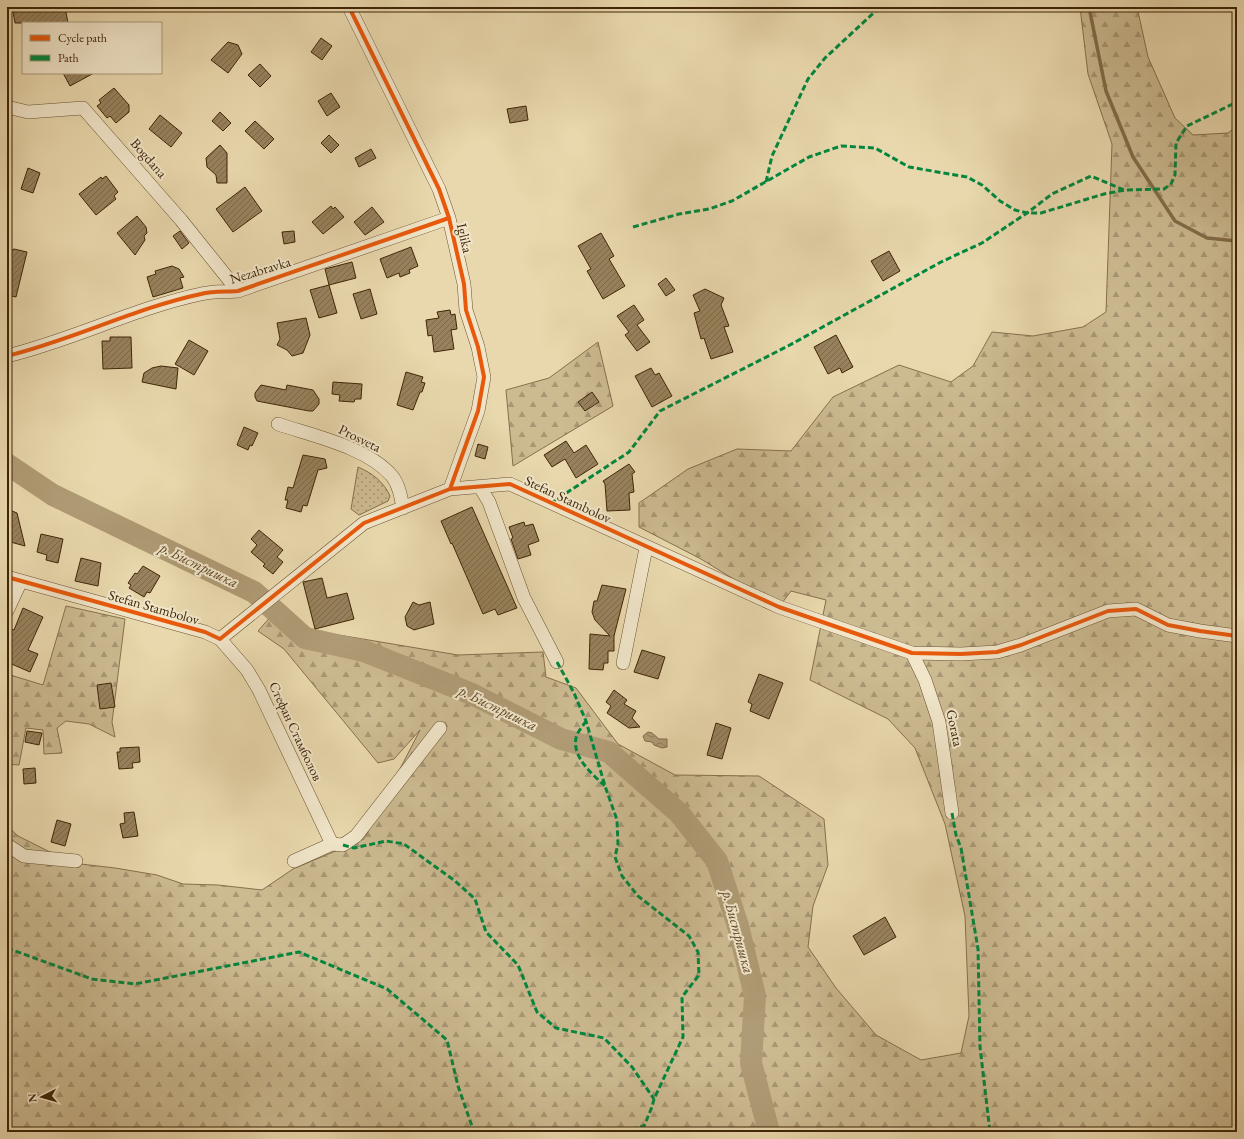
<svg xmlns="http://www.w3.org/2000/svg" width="1244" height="1139" font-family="'EB Garamond',serif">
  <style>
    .grass { fill: url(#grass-dots); stroke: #86704c }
    .forest { fill: url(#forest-firs); stroke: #86704c }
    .water { fill: url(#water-waves); stroke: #826c49 }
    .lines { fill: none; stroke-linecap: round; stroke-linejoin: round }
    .stream { stroke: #826c49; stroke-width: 3.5 }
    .river { stroke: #af9b75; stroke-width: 22 }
    .building { fill: url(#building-hatch); stroke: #3f2507 }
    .minor-casing { stroke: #6a5230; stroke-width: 14 }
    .minor { stroke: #f1e6ca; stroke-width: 13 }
    .quiet { stroke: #00873e; stroke-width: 3; stroke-dasharray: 6 3; stroke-linecap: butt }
    .cycleway-casing { stroke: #f1e6ca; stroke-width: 6 }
    .cycleway { stroke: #e8590c; stroke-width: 4 }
    .labels { text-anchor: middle; stroke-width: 4; stroke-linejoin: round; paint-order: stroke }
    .street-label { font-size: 14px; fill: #3f2507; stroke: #f1e6ca }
    .water-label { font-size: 15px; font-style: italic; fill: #614828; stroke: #f1e6ca }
  </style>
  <defs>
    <pattern id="grass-dots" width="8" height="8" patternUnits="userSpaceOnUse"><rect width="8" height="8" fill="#ccba91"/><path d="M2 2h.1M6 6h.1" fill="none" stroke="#a79774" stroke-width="1.8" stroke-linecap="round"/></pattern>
    <pattern id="forest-firs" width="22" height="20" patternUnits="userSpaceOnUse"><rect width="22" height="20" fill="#ccba91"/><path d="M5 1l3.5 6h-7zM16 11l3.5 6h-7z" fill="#a79774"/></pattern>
    <pattern id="water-waves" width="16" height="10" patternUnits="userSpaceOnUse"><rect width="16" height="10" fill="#af9b75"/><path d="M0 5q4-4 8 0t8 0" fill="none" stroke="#907e5e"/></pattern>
    <pattern id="building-hatch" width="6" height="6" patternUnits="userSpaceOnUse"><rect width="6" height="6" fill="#97825d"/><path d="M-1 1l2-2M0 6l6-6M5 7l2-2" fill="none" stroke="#7d6a4b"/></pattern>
  </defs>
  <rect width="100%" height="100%" fill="#e9d8ad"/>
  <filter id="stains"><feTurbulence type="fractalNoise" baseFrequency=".005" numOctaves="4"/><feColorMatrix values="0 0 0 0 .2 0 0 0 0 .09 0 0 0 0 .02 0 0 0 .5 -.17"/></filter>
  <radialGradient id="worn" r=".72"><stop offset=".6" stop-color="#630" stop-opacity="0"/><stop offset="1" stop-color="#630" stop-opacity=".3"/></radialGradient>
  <path class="grass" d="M358,467C372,473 384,482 390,496L388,501L359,515L351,509Z"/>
  <path class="forest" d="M1080,7H1137L1148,57L1175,118L1193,135L1228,133L1237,126V1132H7V826L18,836L72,863L115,868L157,875L183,884L218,885L262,890L293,869L364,839L420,730L394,759L378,763L284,649L258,631L279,607L304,631L345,636L458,655L543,652L546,677L576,688L618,744L675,775L759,776L824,819L828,865L813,906L808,947L836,988L876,1035L921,1060L961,1053L969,1016L965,916L945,824L915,748L888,719L810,680L826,600L791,591L779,607L701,559L639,527V503L688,469L737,449L791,451L833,397L899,365L951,382L973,366L992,332L1033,336L1083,327L1106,312L1112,144L1088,74Z
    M598,342L613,406L513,466L506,390L549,378Z
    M66,606L125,619L112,722L115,737L89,724L66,721L57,728L62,753L44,754L43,730L26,728L19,765L7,764V674L43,685Z"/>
  <path class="water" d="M648,732L652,733L659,739H667V747L662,748L654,745L652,742L645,741L643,736Z"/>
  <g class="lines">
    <path class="stream" d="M1089,7L1106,91L1133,157L1175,221L1207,238L1237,241"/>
    <path class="river" d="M7,464L53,495L254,592L305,638L364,651L472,694L561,739L609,752L679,813L717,861L738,926L755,996L751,1063L769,1132"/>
  </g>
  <path class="building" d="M49,7H65L68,23H15L13,12Z
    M321,38L332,46L322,60L311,52Z
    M228,42L238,45L242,54L228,73L211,60Z
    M260,64L271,76L260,87L248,75Z
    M63,73H94L70,86Z
    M114,88L129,105V112L116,123L110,116L107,118L97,106L101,103L99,100Z
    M331,93L340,107L327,116L318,101Z
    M526,106L528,120L510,123L507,109Z
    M220,112L231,123L223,131L212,121Z
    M160,115L182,133L171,147L149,129Z
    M255,121L274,139L264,149L245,131Z
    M329,135L339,145L331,153L321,143Z
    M220,145L227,153V183H217L216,175L207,167L206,158Z
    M371,149L376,158L359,167L355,158Z
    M28,168L40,173L33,193L21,189Z
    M106,176L118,192L114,196L116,199L96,215L79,194L101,177L102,179Z
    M245,187L262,211L233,232L216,209Z
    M331,206L333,209L335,207L344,217L323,234L312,222Z
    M372,207L384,222L365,235L354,222Z
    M137,216L146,227L147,233L144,236L145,240L135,255L117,233Z
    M180,231L189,243L182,249L173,236Z
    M294,231L295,242L284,244L282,232Z
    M601,233L614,256L609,259L625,286L603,299L587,271L591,269L578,246Z
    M411,247L418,266L409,270L410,273L400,277L399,273L387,278L380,259Z
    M14,249L27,252L16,297L7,295V253Z
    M889,251L900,271L883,281L871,261Z
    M352,262L356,278L329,285L325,269Z
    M172,266L179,269L184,277L180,278L183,288L153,297L147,277L156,274L155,271Z
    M666,278L675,290L666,296L658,284Z
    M329,285L337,313L319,318L310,290Z
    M370,289L377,314L361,319L353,294Z
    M705,289L724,298L721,305L729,326L724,327L733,352L711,359L704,338L701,339L694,313L700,311L693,295Z
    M634,305L644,320L637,325L650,342L637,351L625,335L629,332L617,316Z
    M450,310L451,315L455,314L457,329L451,330L454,349L434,352L432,335L428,336L426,320L439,318L437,312Z
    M306,318L310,335L303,353L292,356L287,350L277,345L280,339L277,323Z
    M836,335L853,367L842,373L840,368L828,374L814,347Z
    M110,337H131L132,368L103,369L102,341H110Z
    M189,340L208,351L194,375L175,364Z
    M161,366L178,368L176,389L142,382L144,373L152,368Z
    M651,368L655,375L659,373L672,396L652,407L635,376Z
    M406,372L423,377L421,382L425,383L422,392H420L413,410L397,405Z
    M333,382L362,384L361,399H355L354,402L339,401L340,395L332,394Z
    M261,385L286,390L287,385L313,390L319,399V404L313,411H309L257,401L255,397V393Z
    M592,392L599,402L585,411L578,402Z
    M244,427L258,433L252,446L250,445L248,450L237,445Z
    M566,441L574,453L586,445L598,464L576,478L565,459L552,467L544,455Z
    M478,444L488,447L485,459L475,456Z
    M303,455L325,459L327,468L318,470L307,506L303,505L301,512L286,508L288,500H285L288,487L293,488Z
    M629,464L635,472L632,474L634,492L629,493L630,510L607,511L605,484L603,481Z
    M472,507L517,608L498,615L495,609L483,614L452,543L451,544L441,521Z
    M7,509L17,513L25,546L7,541Z
    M524,522L525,526L533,524L539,541L528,545L531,555L518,559L511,539L513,538L509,527Z
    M259,530L283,550L277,557L283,562L273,574L263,566L265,564L251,552L257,545L251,539Z
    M41,534L63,539L58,563L46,560L47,555L37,552Z
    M81,558L101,563L98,586L75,581Z
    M143,566L160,576L150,593L147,592L144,597L129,588L131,585L128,583L135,573L137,574Z
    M322,578L327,598L347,593L354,619L315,629L303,582Z
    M602,585L626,589L614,636V651H608V663H604L603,670L589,669L590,634L610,636L595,620L592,612L594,601H597Z
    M413,602L419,605L430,602L434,624L414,630L407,626L405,617Z
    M23,608L43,617L28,650L38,654L30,672L7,662V638L11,629L14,630Z
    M642,650L665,657L658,679L634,672Z
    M759,674L783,683L769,719L750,711L752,704L748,702Z
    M111,683L115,707L100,709L97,685Z
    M614,690L627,700L624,704L636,711L632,718L640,727L629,728L607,713L611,706L606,702Z
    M716,723L731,728L722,759L707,755Z
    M27,731L42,733L39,745L25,742Z
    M139,747L140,762L132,763L133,768L119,769L117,752H120V748Z
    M35,768L36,783L24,784L23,769Z
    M134,812L138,836L123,838L120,824L125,823L124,813Z
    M57,820L71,824L65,846L51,842Z
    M885,917L896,937L864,955L853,936Z"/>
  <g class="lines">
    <g class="minor-casing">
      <path id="minor" d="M349,7L439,189L449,218L464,284L466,310L478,347L484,377L478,411L450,489
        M7,107L28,112L83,108L181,220L238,291
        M7,356C73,340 135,308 201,294C213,291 226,292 238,291L449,218
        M278,424C313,436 367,447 392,476C399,485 401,497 403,508
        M480,487L489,502L524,598L557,662
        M7,577L205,632L220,639L364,523L450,489L510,484L779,607L912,653L961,654L997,652L1021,645L1108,611L1136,609L1168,625L1200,631L1237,636
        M7,611L21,581
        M220,639L247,670L259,690L332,844
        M912,653L925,680L939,722L952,813
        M623,663L646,548
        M7,845L24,856L76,861
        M294,861L332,844L343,845L356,836L440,728"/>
    </g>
    <use href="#minor" class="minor"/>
    <path class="quiet" d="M766,182L772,156L808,79L825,58L880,7
      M633,227L679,214L709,209L732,201L809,157L841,146L875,148L909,167L967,177L982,185L1000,201L1015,210L1027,213H1041L1104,194L1125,190L1164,189L1171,184L1175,175L1176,143L1187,126L1237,102
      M551,503L629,452L660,411L788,346L941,262L982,243L1027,213L1052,194L1091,176L1124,190
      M557,662L574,693L586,721L605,786L617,820L618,844L615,857L622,876L638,896L689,936L698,952L699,975L682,997L683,1037L654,1099L652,1107L644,1126L628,1130H579L575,1132
      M586,721C583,726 577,732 576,738C572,757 592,774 605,786
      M952,813L956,835L961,848L978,949L980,1047L990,1132
      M343,845L354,848L386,841L404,844L455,881L475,899L486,932L518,965L537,1012L556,1028L604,1038L632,1067L654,1099
      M7,948L92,979L135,984L299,952L387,989L447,1040L458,1086L474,1132"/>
    <g class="cycleway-casing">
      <path id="cycleway" d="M349,7L439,189L449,218L464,284L466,310L478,347L484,377L478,411L450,489
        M7,356C73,340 135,308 201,294C213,291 226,292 238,291L449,218
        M7,577L205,632L220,639L364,523L450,489L510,484L779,607L912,653L961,654L997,652L1021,645L1108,611L1136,609L1168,625L1200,631L1237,636"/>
    </g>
    <use href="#cycleway" class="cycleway"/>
  </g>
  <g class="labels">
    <g class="street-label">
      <text transform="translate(149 158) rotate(49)" y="5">Bogdana</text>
      <text transform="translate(465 238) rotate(77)" y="5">Iglika</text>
      <text transform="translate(260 270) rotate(-17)" y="5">Nezabravka</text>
      <text transform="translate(360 438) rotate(26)" y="5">Prosveta</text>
      <text transform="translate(568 499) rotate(25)" y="5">Stefan Stambolov</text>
      <text transform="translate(154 607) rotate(16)" y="5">Stefan Stambolov</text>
      <text transform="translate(955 728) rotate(78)" y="5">Gorata</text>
      <text transform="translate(296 731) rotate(65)" y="5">Стефан Стамболов</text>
    </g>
    <g class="water-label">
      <text transform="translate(199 565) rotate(26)" y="5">р. Бистришка</text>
      <text transform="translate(498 708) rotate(26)" y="5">р. Бистришка</text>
      <text transform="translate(738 932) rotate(75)" y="5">р. Бистришка</text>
    </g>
  </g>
  <rect width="1244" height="1139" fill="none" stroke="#e9d8ad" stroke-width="24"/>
  <rect x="8" y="8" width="1228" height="1123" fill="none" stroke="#3f2507" stroke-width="2"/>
  <rect x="12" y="12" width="1220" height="1115" fill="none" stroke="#3f2507"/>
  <rect x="22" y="22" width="140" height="52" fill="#f1e6ca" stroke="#aa997c"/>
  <rect x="30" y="35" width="20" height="6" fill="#e8590c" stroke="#aa997c"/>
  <text x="58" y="42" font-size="12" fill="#3f2507">Cycle path</text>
  <rect x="30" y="55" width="20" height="6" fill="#00873e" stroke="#aa997c"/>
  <text x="58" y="62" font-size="12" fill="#3f2507">Path</text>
  <g transform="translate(42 1097) rotate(264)" stroke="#f1e6ca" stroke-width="3" paint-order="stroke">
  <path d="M0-3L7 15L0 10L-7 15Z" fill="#3f2507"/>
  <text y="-6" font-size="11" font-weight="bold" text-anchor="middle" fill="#3f2507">N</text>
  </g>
  <rect width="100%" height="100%" filter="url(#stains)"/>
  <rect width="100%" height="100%" fill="url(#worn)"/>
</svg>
